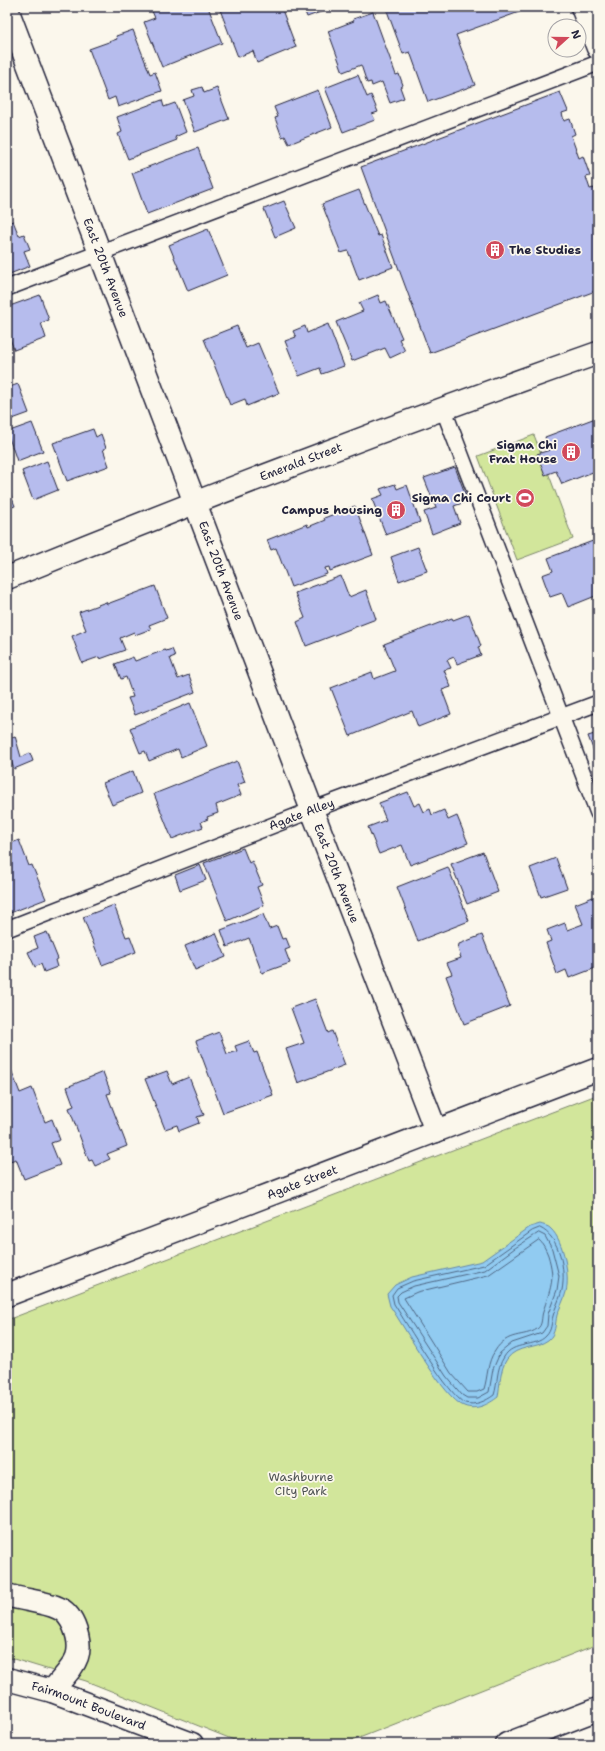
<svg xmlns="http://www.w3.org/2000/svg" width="605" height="1751" font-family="'Shantell Sans',sans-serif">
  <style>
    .green { fill: #d2e69b; stroke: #7a846b }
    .water { fill: #91cbf1; stroke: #6587a8 }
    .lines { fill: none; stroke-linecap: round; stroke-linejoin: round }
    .shore { stroke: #4e6684; stroke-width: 1 }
    .building { fill: #b6bced; stroke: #22223b }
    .service-casing { stroke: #22223b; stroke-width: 18 }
    .minor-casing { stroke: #22223b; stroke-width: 25 }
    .tertiary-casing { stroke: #22223b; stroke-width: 25 }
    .service { stroke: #fbf7ec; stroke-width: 15 }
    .minor { stroke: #fbf7ec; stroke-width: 22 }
    .tertiary { stroke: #fbf7ec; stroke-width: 22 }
    .labels { text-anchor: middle; stroke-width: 3.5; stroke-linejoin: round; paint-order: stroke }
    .poi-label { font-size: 12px; font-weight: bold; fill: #22223b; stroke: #fbf7ec; text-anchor: end }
    .street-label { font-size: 12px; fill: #22223b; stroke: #fbf7ec }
    .park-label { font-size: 12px; fill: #4e5353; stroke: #fbf7ec }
  </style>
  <rect width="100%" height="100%" fill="#fbf7ec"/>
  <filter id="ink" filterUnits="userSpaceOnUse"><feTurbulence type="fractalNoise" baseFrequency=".025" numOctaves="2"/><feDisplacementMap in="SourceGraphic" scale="8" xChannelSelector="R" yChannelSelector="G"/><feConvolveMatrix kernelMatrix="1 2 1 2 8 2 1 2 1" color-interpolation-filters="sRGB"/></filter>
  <g filter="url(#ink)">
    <path class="green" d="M534,435L573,539L517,560L478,456Z
      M594,1096L598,1107V1644L344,1744H244L86,1681L7,1657V1320Z"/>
    <path class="water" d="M540,1224C543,1225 549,1226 551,1229C564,1241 570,1276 566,1292C564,1300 560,1307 557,1315C555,1324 556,1334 548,1340C536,1349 517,1345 507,1359C500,1369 500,1385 498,1397C489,1404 476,1411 464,1406C444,1399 404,1326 390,1306L387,1294L395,1285L412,1277L482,1261L530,1227Z"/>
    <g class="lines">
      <path class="shore" d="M540,1228C560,1237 566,1270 562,1290C560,1299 555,1307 553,1316C551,1323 552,1330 546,1336C535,1348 513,1341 504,1357C496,1369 498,1383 494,1395C486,1401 475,1406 465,1403C449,1397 406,1322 394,1304L392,1295L397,1288L413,1281L484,1265L532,1231Z
        M539,1233L545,1236L552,1249L559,1276L557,1290L548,1314L547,1326L542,1333L512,1343L500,1353L493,1369L489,1392L478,1398H467L462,1395L446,1376L398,1302L397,1296L401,1292L414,1286L485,1270L515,1248Z
        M539,1240C543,1243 546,1250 548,1255C556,1281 550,1288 543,1312C541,1317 543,1325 537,1329C524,1338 507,1331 495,1351C487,1362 488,1376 484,1389L477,1392H468L451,1373L404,1298L417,1292L488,1275Z"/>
    </g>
    <path class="building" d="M163,7H208L222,43L162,67L144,22L155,18L152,11Z
      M219,7H281L296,47L257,63L253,51L238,57Z
      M303,7H334L307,17Z
      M520,7L522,11L456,35L475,85L428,102L410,52L403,54L386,8Z
      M373,12L396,75L399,74L403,85L400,87L404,98L390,103L382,82L372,86L371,82L367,83L361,65L343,72L328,31L354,21L353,19Z
      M133,30L150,74L155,72L162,91L118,107L115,97L108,100L89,49L117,39L116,36Z
      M358,75L367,97L371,95L378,112L372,114L375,120L343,132L325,88Z
      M202,87L204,93L217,88L229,119L195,132L183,100L194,96L192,90Z
      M318,90L332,127L289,144L285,136L282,137L275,118L278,117L274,107Z
      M560,92L568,111L562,113L564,121L570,119L575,134L571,136L579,158L583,156L590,176L586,177L590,189L594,188L598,197V290L430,353L361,167Z
      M162,100L164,107L175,103L186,132L175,137L177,140L128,159L118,134L122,132L117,117Z
      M198,148L213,189L147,214L132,173Z
      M359,190L378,236L381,235L393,267L359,280L348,251L341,253L322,204Z
      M284,201L296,228L275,237L264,209Z
      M13,221L19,236L24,234L30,249L24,251L30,266L7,275V223Z
      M208,229L227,275L188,291L169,245Z
      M40,295L49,320L41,323L46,338L14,350L7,330V307Z
      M378,295L381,303L386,301L402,338L399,339L405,351L390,358L385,348L352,361L336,322L363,311L359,303Z
      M328,324L344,366L322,374L320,368L299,376L285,341L296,337L293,331L305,326L307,333Z
      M237,326L246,348L258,343L279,393L247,406L245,399L230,405L204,339Z
      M18,384L29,413L7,421V388Z
      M598,417V470L562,484L556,471L545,475L537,454L550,450L545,437Z
      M32,423L43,451L17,461L7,432Z
      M93,429L96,437L101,434L106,448L103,449L109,466L67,481L53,443Z
      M47,461L58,490L33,500L22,471Z
      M455,467L468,501L454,506L460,523L432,534L424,512L436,508L424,478Z
      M395,484L397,489L407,485L420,522L386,535L372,499L383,495L380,489Z
      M7,485L15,506L7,509Z
      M355,506L373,555L330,571L329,567L325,568L327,574L291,587L276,548L271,550L267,540L307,524L308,527L325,520L324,518Z
      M598,539V595L568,607L562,593L550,597L542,575L553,571L548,558Z
      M418,547L427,571L399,581L391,557Z
      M341,576L349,597L366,590L376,619L306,646L297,622L305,618L295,593Z
      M155,586L167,618L149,625L151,629L135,635L134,632L120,638L125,650L100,659L99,657L82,663L72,636L86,630L79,612L106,602L107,604Z
      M469,614L481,646L478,647L481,655L457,664L454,657L447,660L451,668L444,670L451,687L442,690L451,714L418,727L412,711L350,736L331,688L372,672L374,679L395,671L384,644L452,618L453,620Z
      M172,649L175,656L170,658L178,679L189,675L195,692L135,715L128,698L133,697L126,677L121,679L115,664L133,657L135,661L165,650L166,651Z
      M190,703L207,746L181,757L178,749L149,761L145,751L140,753L130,728Z
      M598,733V762L588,736Z
      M15,736L21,757L30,753L33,761L14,769L7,750V739Z
      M237,761L245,782L237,785L241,795L216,805L218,813L207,817L208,819L201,822L203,827L172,839L154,794Z
      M133,771L141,793L112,805L103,783Z
      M408,792L414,806L420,803L424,812L430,809L432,815L444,810L448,820L457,816L468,843L410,865L402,845L379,854L368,827L386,820L379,803Z
      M19,840L29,866L32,865L46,899L10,913L7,906V845Z
      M243,848L249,863L252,861L262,885L257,887L264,905L227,921L204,863Z
      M483,852L498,892L467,904L451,864Z
      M556,858L567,888L541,897L530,868Z
      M200,865L206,880L180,890L175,875Z
      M448,867L469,921L418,941L397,887Z
      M593,897L598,910V967L569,978L566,970L557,974L546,943L551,941L547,930L565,923L567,930L583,924L575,904Z
      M114,905L126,937L130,936L136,952L102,965L83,917Z
      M263,914L269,929L277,926L282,939L286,938L290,948L285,950L290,963L262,973L249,938L227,947L221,930Z
      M47,932L58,959L55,960L57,967L44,972L41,964L35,967L28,952L38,948L34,937Z
      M216,933L226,957L195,970L185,946Z
      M482,935L510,1006L464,1024L446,976L452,974L447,963L461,958L458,949L459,944Z
      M315,999L328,1033L332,1031L345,1065L298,1083L286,1049L304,1043L291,1008Z
      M219,1032L227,1054L237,1051L235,1046L249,1041L254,1053L257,1052L273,1095L223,1113L196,1041Z
      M7,1059L20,1093L32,1088L45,1122L52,1119L60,1140L51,1143L60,1165L24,1179L16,1159L7,1162Z
      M167,1071L172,1084L189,1077L204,1115L197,1117L199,1123L179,1131L177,1125L165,1129L145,1079Z
      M103,1072L111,1093L107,1094L127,1146L107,1154L110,1159L95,1166L92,1160L89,1161L69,1108L74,1106L67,1087Z"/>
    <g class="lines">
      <g class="service-casing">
        <g id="service">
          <path d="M7,288L598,63"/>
          <path d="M443,408L598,813"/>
          <path id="s1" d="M7,929L312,810L598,703"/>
        </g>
      </g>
      <g class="minor-casing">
        <g id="minor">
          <path id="s2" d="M7,9L312,810L436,1131"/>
          <path id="s3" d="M7,578C202,498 399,423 598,353"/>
          <path d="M7,1595C22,1600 46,1602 58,1608C66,1611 71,1619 74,1626C87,1658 71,1667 52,1691"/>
          <path id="s4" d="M7,1679L52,1691L192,1744"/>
          <path d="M507,1744L598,1709"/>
        </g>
      </g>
      <g class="tertiary-casing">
        <g id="tertiary">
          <path d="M582,7L598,48"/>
          <path id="s5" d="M7,1295L598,1069"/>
        </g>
      </g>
      <use href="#service" class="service"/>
      <use href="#minor" class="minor"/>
      <use href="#tertiary" class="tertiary"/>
    </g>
  </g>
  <defs>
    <g id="building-disc" transform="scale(1)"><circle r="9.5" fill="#d1495b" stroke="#fbf7ec"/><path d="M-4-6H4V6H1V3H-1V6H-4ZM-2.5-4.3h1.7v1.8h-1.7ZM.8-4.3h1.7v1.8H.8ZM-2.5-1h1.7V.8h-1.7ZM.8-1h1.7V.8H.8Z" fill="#fff"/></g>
    <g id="stadium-disc" transform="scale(1)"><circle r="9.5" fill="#d1495b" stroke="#fbf7ec"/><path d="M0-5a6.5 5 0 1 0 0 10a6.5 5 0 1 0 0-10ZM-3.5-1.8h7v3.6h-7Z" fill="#fff"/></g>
  </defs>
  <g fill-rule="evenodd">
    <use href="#building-disc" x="495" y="250"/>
    <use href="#building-disc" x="571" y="452"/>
    <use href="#stadium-disc" x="525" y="498"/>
    <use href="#building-disc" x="396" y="510"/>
  </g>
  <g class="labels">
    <g class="poi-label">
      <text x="509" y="254" text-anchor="start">The Studies</text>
      <text x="557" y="449">Sigma Chi<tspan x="557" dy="14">Frat House</tspan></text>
      <text x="511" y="502">Sigma Chi Court</text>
      <text x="382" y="514">Campus housing</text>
    </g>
    <g class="street-label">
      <text dy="4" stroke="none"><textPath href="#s2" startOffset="277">East 20th Avenue</textPath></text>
      <text dy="4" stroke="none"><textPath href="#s3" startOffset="316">Emerald Street</textPath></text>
      <text dy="4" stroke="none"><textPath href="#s2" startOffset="601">East 20th Avenue</textPath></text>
      <text dy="4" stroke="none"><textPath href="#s1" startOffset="316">Agate Alley</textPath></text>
      <text dy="4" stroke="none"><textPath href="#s2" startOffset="925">East 20th Avenue</textPath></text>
      <text dy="4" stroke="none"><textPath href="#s5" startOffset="316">Agate Street</textPath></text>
      <text dy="4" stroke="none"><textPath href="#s4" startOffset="86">Fairmount Boulevard</textPath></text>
    </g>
    <g class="park-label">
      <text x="301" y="1481">Washburne<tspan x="301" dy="14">City Park</tspan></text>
    </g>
  </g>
  <rect width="605" height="1751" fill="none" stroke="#fbf7ec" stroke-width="24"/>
  <rect x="12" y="12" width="581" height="1727" fill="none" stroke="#22223b" stroke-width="1.5" filter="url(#ink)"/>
  <g transform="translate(567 38) rotate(69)"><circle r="19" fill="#fbf7ec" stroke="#a4a2a5"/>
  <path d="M0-3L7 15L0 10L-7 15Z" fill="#d1495b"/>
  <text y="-6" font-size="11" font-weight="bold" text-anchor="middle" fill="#22223b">N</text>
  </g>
</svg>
